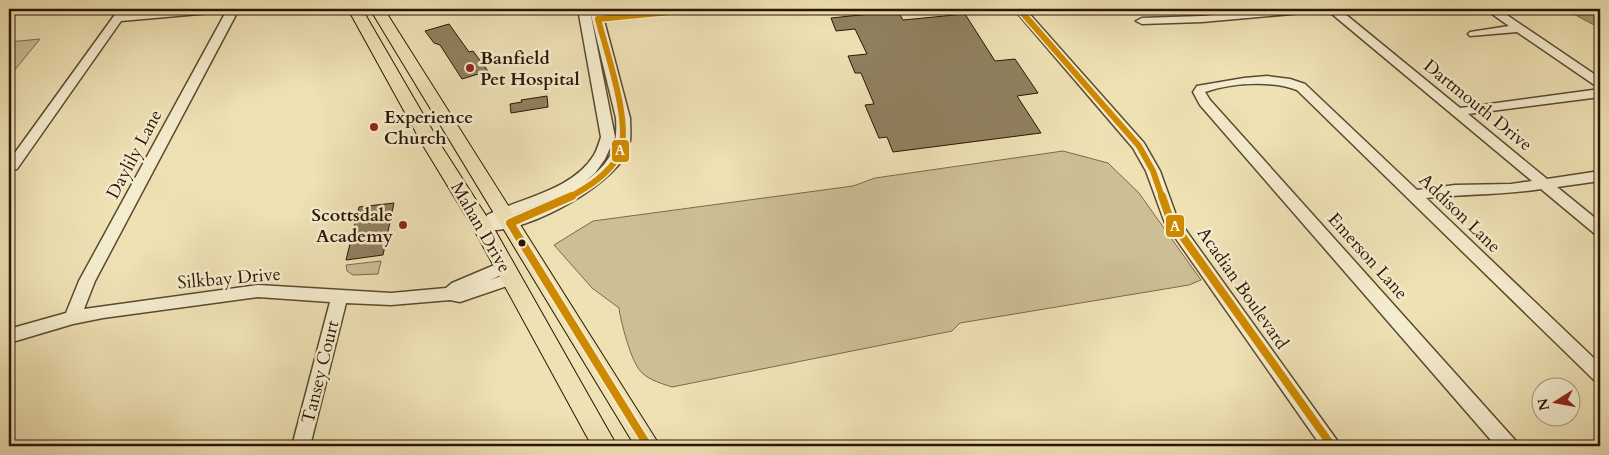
<svg xmlns="http://www.w3.org/2000/svg" width="1609" height="455" font-family="Cardo,serif">
  <style>
    .green { fill: #cdbe96; stroke: #7c6a4c }
    .water { fill: #ab9c77; stroke: #776648 }
    .building { fill: #90805f; stroke: #2a1602 }
    .lines { fill: none; stroke-linecap: round; stroke-linejoin: round }
    .minor-casing { stroke: #5b492e; stroke-width: 3 }
    .major-casing { stroke: #2a1602; stroke-width: 2 }
    .minor { fill: #f4ecce; fill-rule: evenodd }
    .major { fill: #eee1b4; fill-rule: evenodd }
    .bus-1-far1-casing { stroke: #f4ecce; stroke-width: 9 }
    .bus-1-casing { stroke: #f4ecce; stroke-width: 12 }
    .bus-1-far1 { stroke: #ce8900; stroke-width: 6 }
    .bus-1 { stroke: #ce8900; stroke-width: 8 }
    .poi-dot { fill: #8f2418; stroke: #f4ecce; stroke-width: 2 }
    .bus-dot { fill: #2a1602; stroke: #f4ecce; stroke-width: 2 }
    .labels { text-anchor: middle; stroke-width: 5; stroke-linejoin: round; paint-order: stroke }
    .poi-label { font-size: 18px; font-weight: bold; fill: #2a1602; stroke: #f4ecce; text-anchor: start }
    .street-label { font-size: 18px; fill: #2a1602; stroke: #f4ecce }
    .line-badge { stroke: #f4ecce; stroke-width: 2 }
    .badge-label { font-size: 14px; text-anchor: middle; font-weight: bold; fill: #fff }
  </style>
  <rect width="100%" height="100%" fill="#eee1b4"/>
  <filter id="stains"><feTurbulence type="fractalNoise" baseFrequency=".004" numOctaves="4"/><feColorMatrix values="0 0 0 0 .2 0 0 0 0 .09 0 0 0 0 .02 0 0 0 .5 -.17"/></filter>
  <radialGradient id="worn" r=".72"><stop offset=".6" stop-color="#630" stop-opacity="0"/><stop offset="1" stop-color="#630" stop-opacity=".3"/></radialGradient>
  <path class="green" d="M40,39L9,77V42Z
    M1063,151L1108,163L1139,193L1201,280L1189,285L960,323L952,331L672,387C660,383 645,379 638,368C630,356 621,323 619,308L592,288L554,245L593,221L853,186L875,178Z
    M381,261L378,274L353,275L347,271L346,265Z"/>
  <path class="water" d="M1564,9L1600,10V28Z"/>
  <path class="building" d="M898,11L903,20L965,14L995,61L1015,59L1038,93L1017,96L1041,133L893,152L887,137L879,138L865,105L874,104L861,73H855L848,56L867,54L855,29L836,31L831,18Z
    M449,24L469,52L473,51L488,71L462,79L440,45L434,43L425,31Z
    M547,96L548,107L511,113L510,104L522,102L521,100Z
    M394,203L383,255L346,260L359,207Z"/>
  <g class="lines">
    <g class="minor-casing">
      <path id="minor" d="M119,9H129L126,14L186,9H239L95,281L84,309L258,285L391,293L446,288L452,283L504,261L510,263L512,267L510,271L490,280L510,273L516,275L518,279L516,283L460,302L450,300L391,305L346,303L310,446H292L330,302L258,297L103,318L73,324L9,343V329L66,313L79,281L227,10L222,12L121,21L17,169L9,170V161Z
        M578,9H601L630,118C630,129 632,142 627,152C610,188 516,240 477,229L475,225L477,221L485,220L487,215C521,198 573,190 594,155C597,150 599,143 601,137ZM590,11L616,118C618,149 610,164 584,182L595,173L605,159L615,137ZM561,195L555,199L506,218Z
        M1014,9H1025L1144,143L1160,171L1177,218L1341,446H1321L1165,223L1146,171L1133,148Z
        M1279,9H1319L1313,12L1202,22L1142,24L1136,21L1142,18L1202,16Z
        M1326,9H1339L1460,108L1600,89V97L1468,114L1547,179L1600,171V181L1557,187L1600,222V235L1595,234L1541,189C1503,195 1464,194 1426,198L1600,364V382L1594,380L1297,90C1271,80 1231,83 1205,92L1210,100L1515,440L1517,446H1496L1200,105L1193,92L1197,86L1244,78L1267,76L1290,79L1305,84L1417,190L1455,185L1511,184L1532,181Z
        M1485,9H1498L1600,78V87L1596,86L1517,32L1470,36L1468,34L1470,32L1509,26Z"/>
    </g>
    <g class="major-casing">
      <path id="major" d="M348,9H362L442,147L492,225L617,446H592L472,226L424,147Z
        M370,9H384L660,446H635Z"/>
    </g>
    <use href="#minor" class="minor"/>
    <use href="#major" class="major"/>
    <g class="bus-1-far1-casing">
      <path id="bus-1-far1" d="M1019,9L1139,146L1153,171L1162,197
        M598,19L700,9
        M570,197C588,187 609,174 619,155C633,126 606,51 598,19"/>
    </g>
    <g class="bus-1-casing">
      <path id="bus-1" d="M1162,196L1170,219L1332,446
        M510,223L572,196
        M510,223L648,446"/>
    </g>
    <use href="#bus-1-far1" class="bus-1-far1"/>
    <use href="#bus-1" class="bus-1"/>
  </g>
  <g class="poi-dot">
    <circle cx="470" cy="68" r="5"/>
    <circle cx="374" cy="127" r="5"/>
    <circle cx="403" cy="225" r="5"/>
  </g>
  <circle class="bus-dot" cx="522" cy="243" r="4.5"/>
  <g class="labels">
    <g class="poi-label">
      <text x="480" y="64">Banfield<tspan x="480" dy="21">Pet Hospital</tspan></text>
      <text x="384" y="123">Experience<tspan x="384" dy="21">Church</tspan></text>
      <text x="393" y="221" text-anchor="end">Scottsdale<tspan x="393" dy="21">Academy</tspan></text>
    </g>
    <g class="street-label">
      <text transform="translate(1478 105) rotate(39)" y="6">Dartmouth Drive</text>
      <text transform="translate(134 154) rotate(-62)" y="6">Daylily Lane</text>
      <text transform="translate(1460 213) rotate(44)" y="6">Addison Lane</text>
      <text transform="translate(481 227) rotate(60)" y="6">Mahan Drive</text>
      <text transform="translate(1368 256) rotate(48)" y="6">Emerson Lane</text>
      <text transform="translate(229 278) rotate(-5)" y="6">Silkbay Drive</text>
      <text transform="translate(1243 288) rotate(55)" y="6">Acadian Boulevard</text>
      <text transform="translate(320 372) rotate(-76)" y="6">Tansey Court</text>
    </g>
  </g>
  <g class="line-badge">
    <rect x="611" y="139" width="19" height="24" rx="5" fill="#ce8900"/>
    <rect x="1165" y="214" width="20" height="24" rx="5" fill="#ce8900"/>
  </g>
  <g class="badge-label">
    <text x="620" y="155">A</text>
    <text x="1175" y="231">A</text>
  </g>
  <rect width="1609" height="455" fill="none" stroke="#eee1b4" stroke-width="30"/>
  <rect x="10" y="10" width="1589" height="435" fill="none" stroke="#2a1602" stroke-width="2.5"/>
  <rect x="15" y="15" width="1579" height="425" fill="none" stroke="#2a1602"/>
  <g transform="translate(1556 402) rotate(259)"><circle r="24" fill="#f4ecce" stroke="#a3967c"/>
  <path d="M0-4L9 19L0 12L-9 19Z" fill="#8f2418"/>
  <text y="-8" font-size="14" font-weight="bold" text-anchor="middle" fill="#2a1602">N</text>
  </g>
  <rect width="100%" height="100%" filter="url(#stains)"/>
  <rect width="100%" height="100%" fill="url(#worn)"/>
</svg>
